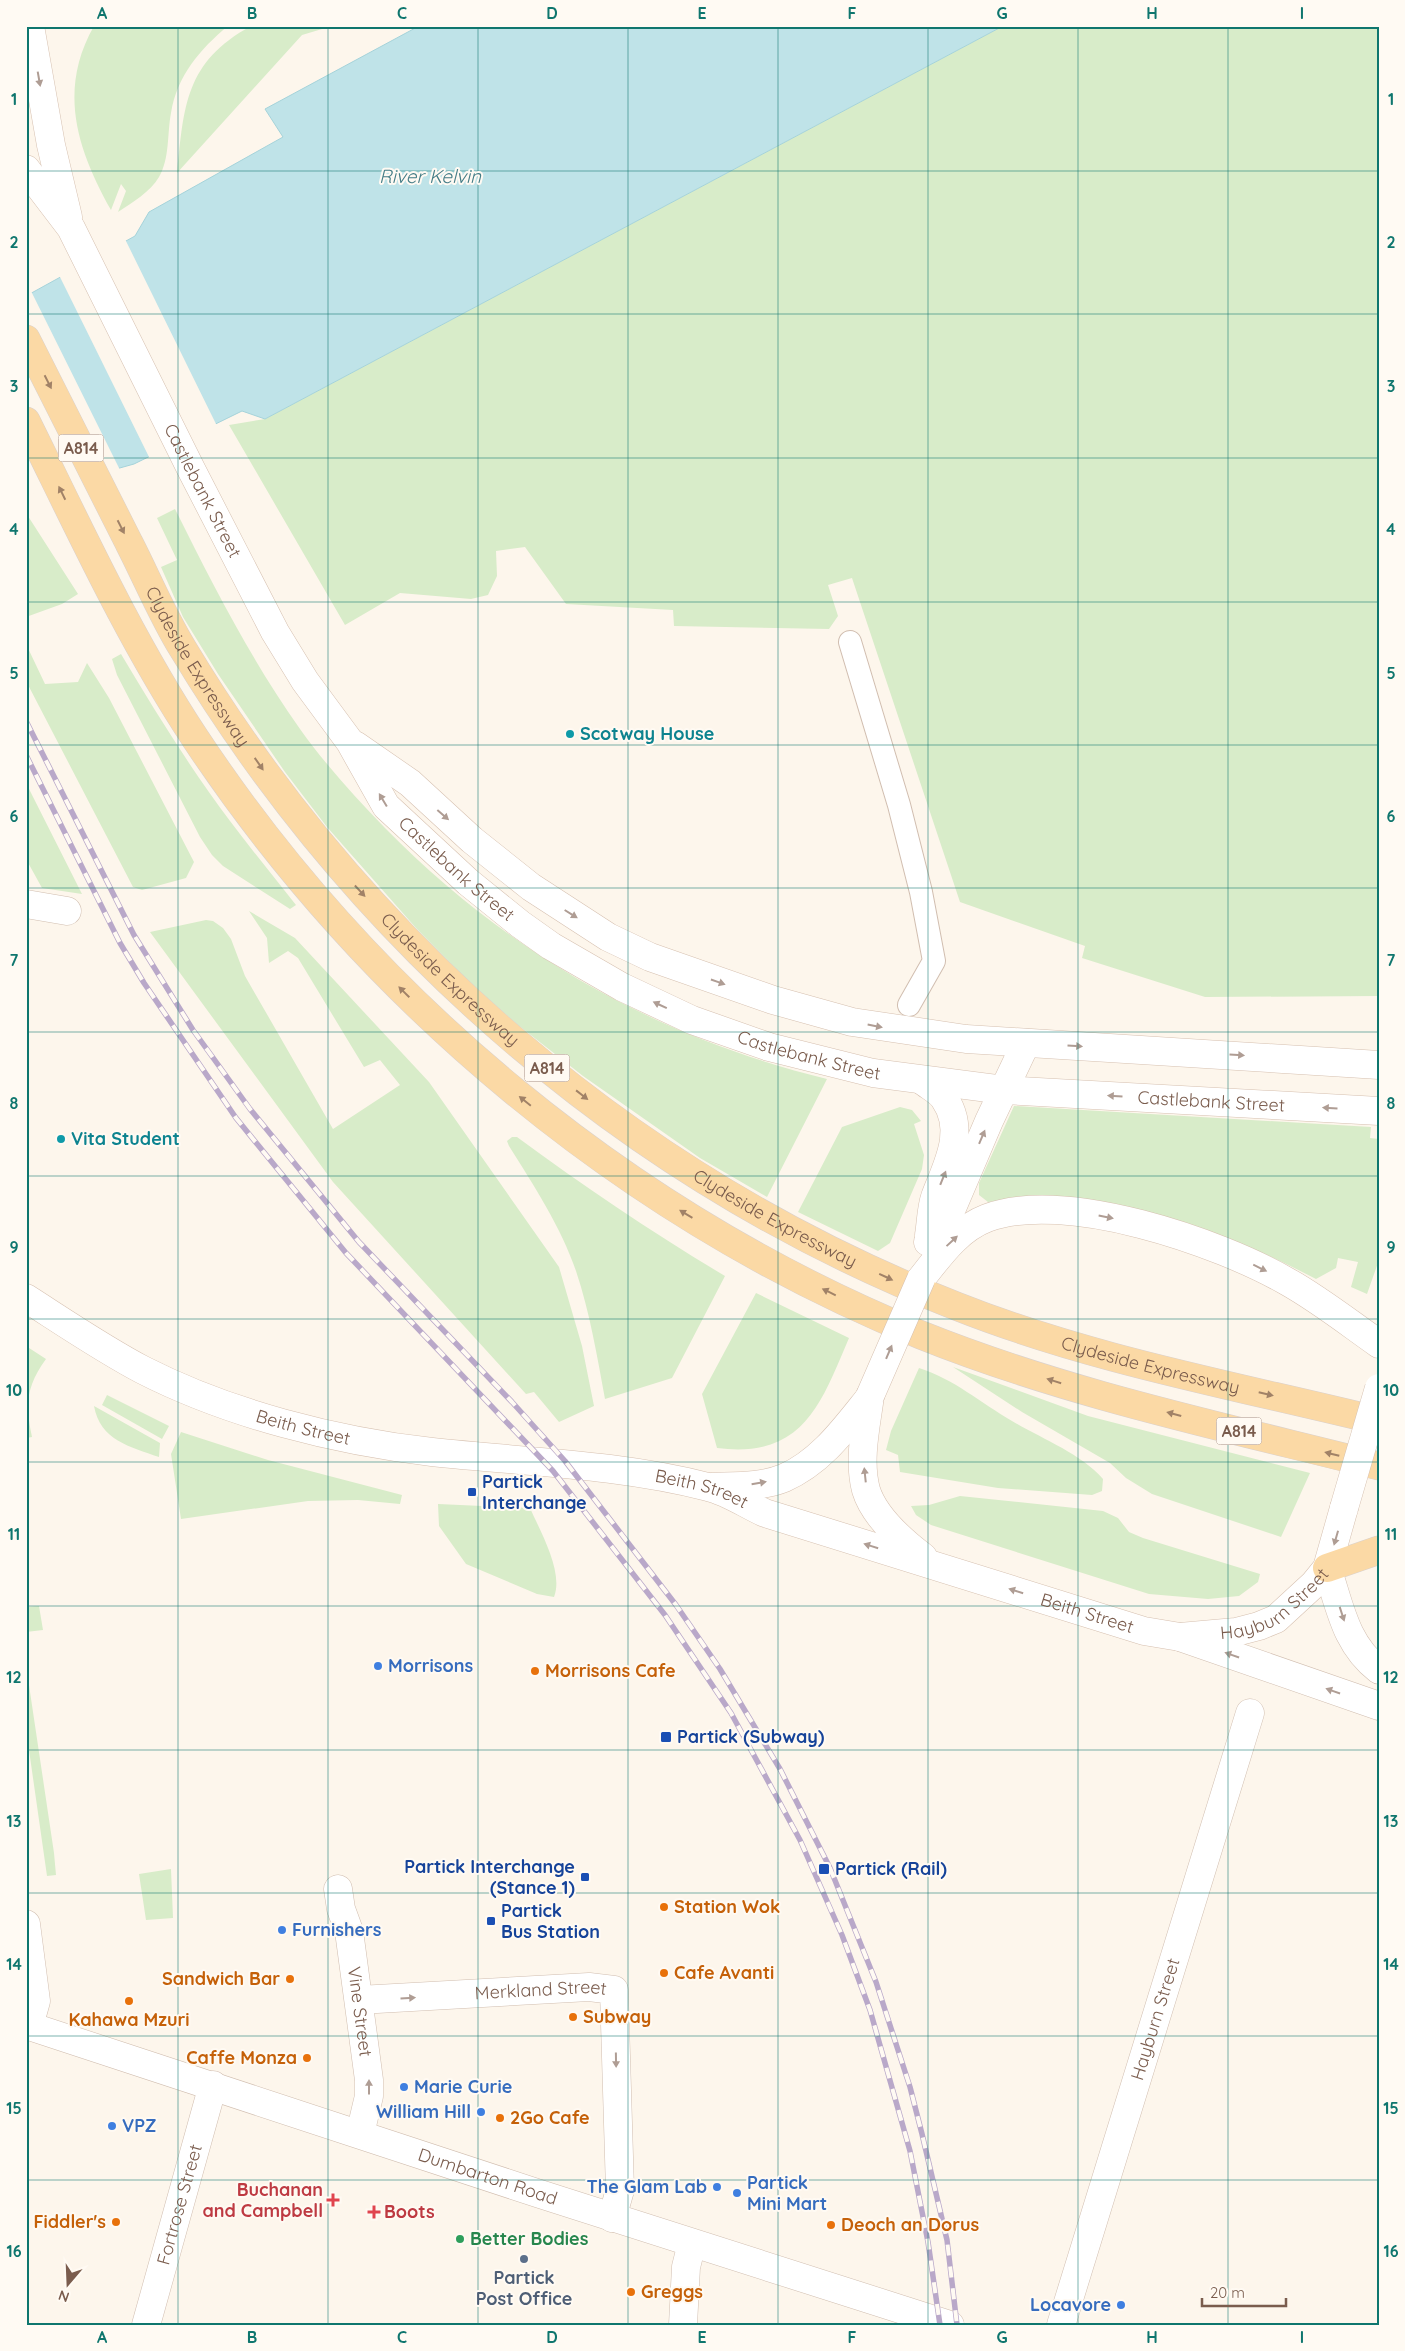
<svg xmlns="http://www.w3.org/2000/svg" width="1405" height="2351" font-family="Quicksand,sans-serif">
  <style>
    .green { fill: #d8ecc9 }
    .water { fill: #bfe3e8; stroke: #a5d3da }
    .pier { fill: #fdf6ec }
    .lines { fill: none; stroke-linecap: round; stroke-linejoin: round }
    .pedestrian-casing { stroke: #d1beb0; stroke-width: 24 }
    .minor-casing { stroke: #d1beb0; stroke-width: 29 }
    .tertiary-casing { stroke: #d1beb0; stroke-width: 29 }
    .secondary-casing { stroke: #d6c0b0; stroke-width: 29 }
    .primary-casing { stroke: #dad1cd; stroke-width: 29 }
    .pedestrian { stroke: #fff; stroke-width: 22 }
    .minor { stroke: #fff; stroke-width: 28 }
    .tertiary { stroke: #fff; stroke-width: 28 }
    .secondary { stroke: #fff; stroke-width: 28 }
    .primary { stroke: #fbd9a5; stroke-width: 28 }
    .rail-casing { stroke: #b9a8c9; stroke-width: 5.5 }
    .rail { stroke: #fffaf3; stroke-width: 4; stroke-dasharray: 11; stroke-linecap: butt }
    .secondary-bridge-casing { stroke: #d6c0b0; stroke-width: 29; stroke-linecap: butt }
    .secondary-bridge { stroke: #fff; stroke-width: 28 }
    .oneway { fill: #af9d94 }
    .oneway2 { fill: #a18267 }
    .grid { fill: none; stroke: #0f766e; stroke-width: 1; stroke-opacity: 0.55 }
    .culture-dot { fill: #0f9aa8; stroke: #fffaf3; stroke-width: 2 }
    .transit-dot { fill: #1a4fb4; stroke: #fffaf3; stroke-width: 2 }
    .shop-dot { fill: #3f7fe0; stroke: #fffaf3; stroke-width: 2 }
    .food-dot { fill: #e8710a; stroke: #fffaf3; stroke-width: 2 }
    .health-dot { fill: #e0444e; stroke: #fffaf3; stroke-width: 2 }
    .leisure-dot { fill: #2e9e5b; stroke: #fffaf3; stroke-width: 2 }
    .service-dot { fill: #5c6f8a; stroke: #fffaf3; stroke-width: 2 }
    .labels { text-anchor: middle; stroke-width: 4; stroke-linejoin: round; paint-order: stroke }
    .shield { fill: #fffaf3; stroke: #a28b7f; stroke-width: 1 }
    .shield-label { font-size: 16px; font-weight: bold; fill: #7a5c4d }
    .street-label { font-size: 18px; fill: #7a5c4d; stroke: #fffaf3 }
    .culture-label { font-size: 18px; font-weight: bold; fill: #0d838f; stroke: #fffaf3; text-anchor: start }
    .transit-label { font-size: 18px; font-weight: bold; fill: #164399; stroke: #fffaf3; text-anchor: start }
    .shop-label { font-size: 18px; font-weight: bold; fill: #366cbe; stroke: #fffaf3; text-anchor: start }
    .food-label { font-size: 18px; font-weight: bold; fill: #c56008; stroke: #fffaf3; text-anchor: start }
    .health-label { font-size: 18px; font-weight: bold; fill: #be3a42; stroke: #fffaf3; text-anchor: end }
    .leisure-label { font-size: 18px; font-weight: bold; fill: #27864d; stroke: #fffaf3; text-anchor: start }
    .service-label { font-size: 18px; font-weight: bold; fill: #4e5e75; stroke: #fffaf3 }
    .water-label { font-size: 19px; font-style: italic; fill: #437c86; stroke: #fffaf3 }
    .neatline { fill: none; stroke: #0f766e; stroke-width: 2 }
    .grid-label { font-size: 16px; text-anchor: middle; font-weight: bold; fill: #0f766e }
  </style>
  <rect width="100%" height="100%" fill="#fdf6ec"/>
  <path class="green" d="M94,26H228C200,49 177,76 171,113C167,134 170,158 159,177C150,192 133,202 118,212L126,191L121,184L111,210C78,151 57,91 94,26Z
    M251,26H332L302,35L177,173C184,106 185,62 251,26Z
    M1003,26H1379V996L1205,997L1082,958L1085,946L960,902L852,578L828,585L838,616L829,629L674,626L673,610L566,604L525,547L496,551L497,576L488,595L471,599L400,593L345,625L229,425L265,419Z
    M175,509C213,585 251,660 300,729C325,764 355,797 385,828C509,954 656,1037 827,1079L767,1197L700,1158L583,1076L518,1025L469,982L416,928L327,827L285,772L218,674L183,617L161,567L177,560L157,518Z
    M26,513L78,594L62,604L26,617Z
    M26,644L45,684L78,682L87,663L109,698L194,862L186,878L142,890L133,887L26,681Z
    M121,654C155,711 190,768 230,821C251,849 274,877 296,905L290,909L223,866L212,855L200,837L117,675L112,659Z
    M26,783L82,894L42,888L26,859Z
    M249,911L295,938L429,1082L559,1267L582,1346L594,1406L559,1422L534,1392L526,1394L333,1182L150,932L206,920L213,921L223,928L231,939L245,976L333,1129L400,1085L380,1060L364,1067L298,958L288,951L269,963L267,938Z
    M1014,1106L1371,1127L1370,1138L1379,1139V1260L1367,1294L1351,1287L1358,1262L1338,1258L1336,1268L1316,1279C1245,1242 1167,1210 1087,1200C1054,1196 1021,1199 988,1202L979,1195V1183Z
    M900,1107L912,1110L921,1121L914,1124L924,1155L922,1169L890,1243L878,1251L798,1212L842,1127Z
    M512,1137H517C585,1187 653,1233 725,1276L672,1378L605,1399C597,1356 590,1313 576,1271C561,1227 534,1186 509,1146L507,1141Z
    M756,1293L849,1338C821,1404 803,1459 717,1448L702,1394Z
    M26,1346L46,1359C26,1387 25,1404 32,1437L26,1438Z
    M953,1367L1088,1416L1310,1473L1281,1537L1152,1494L1126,1478L1110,1463L1022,1412Z
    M919,1368C954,1379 981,1403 1012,1421C1042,1439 1080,1453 1103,1479L1102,1491L1092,1495L998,1488L900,1472L898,1455L886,1450L891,1431Z
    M107,1395L169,1426L162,1439L102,1405Z
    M94,1406L160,1443L159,1457C130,1447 100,1440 94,1406Z
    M181,1432L268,1460L402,1495L400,1504L358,1500L308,1501L181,1519L171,1454Z
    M960,1496L1103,1511L1118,1518L1129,1532L1143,1538L1260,1574L1258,1582L1239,1596L1208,1599L1149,1594L931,1525L916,1515L911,1506L929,1505Z
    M438,1504L530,1508C540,1531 564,1572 554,1597L537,1594L466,1564L439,1526Z
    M39,1606L43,1630L26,1632V1607Z
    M26,1665L54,1853L56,1875L47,1876L26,1729Z
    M171,1869L173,1918L146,1920L139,1874Z"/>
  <path class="water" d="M419,26H1003L265,419L242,411L134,464L34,492L26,483V296L135,236L149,212L283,137L265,109Z"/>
  <path class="pier" d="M125,239L217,426L150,459L59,275Z
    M31,291L120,470L34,494L26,484V294Z"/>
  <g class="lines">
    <g class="pedestrian-casing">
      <path id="pedestrian" d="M850,642L899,805L921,892L934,961L909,1005"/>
    </g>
    <g class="minor-casing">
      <g id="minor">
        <path d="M26,904L67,911"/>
        <path id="s1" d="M338,1889L341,1909L349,1931L369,2080V2096L360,2134"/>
        <path d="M26,1924L36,2001L29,2026"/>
        <path id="s2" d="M359,2000L589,1987L614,1990L620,2190L612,2218"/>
        <path id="s3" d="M146,2325L213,2085"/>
        <path d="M683,2325L686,2267L692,2243"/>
        <path id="s4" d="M1061,2325L1250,1713"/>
      </g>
    </g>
    <g class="tertiary-casing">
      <g id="tertiary">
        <path d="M1327,1568C1340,1606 1345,1644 1379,1670"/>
        <path d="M1180,1637L1379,1706"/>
        <path id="s5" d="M26,2025L540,2194L950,2325"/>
      </g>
    </g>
    <g class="secondary-casing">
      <g id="secondary">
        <path d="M30,26L51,145L68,217"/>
        <path id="s6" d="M26,169L71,228L191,469L275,632L305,681L350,742L386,806L468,882L520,924L551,946L622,987L692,1020L769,1047L873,1073L1004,1090L1379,1111"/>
        <path d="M355,745L410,783L472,840L531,887L608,937L650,957L773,1000L852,1022L966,1039L1379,1065"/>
        <path d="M923,1081C929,1086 939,1091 944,1098C967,1131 947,1165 935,1197C931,1209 931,1223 929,1235"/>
        <path d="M928,1242L952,1208L989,1121L1026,1043"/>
        <path d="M921,1279C940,1255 958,1229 987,1218C1065,1189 1219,1242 1288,1282C1320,1300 1349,1323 1379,1344"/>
        <path id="s7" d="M26,1298C65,1323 103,1349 143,1370C229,1414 336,1441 432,1452C524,1462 619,1464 708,1487C727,1491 747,1505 765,1513L1144,1631L1180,1637L1236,1632L1259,1626L1276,1619L1314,1584L1327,1568L1344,1508"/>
        <path d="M870,1396C866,1426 858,1460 866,1490C874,1516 902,1541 923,1557"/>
        <path d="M712,1487C735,1486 762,1487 784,1478C821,1462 845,1428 870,1397"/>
      </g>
    </g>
    <g class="primary-casing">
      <g id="primary">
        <path id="s8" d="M26,339C61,407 95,475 129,543C147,578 162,615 183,649C362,946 632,1179 956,1306C1092,1360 1237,1386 1379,1421"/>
        <path d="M26,421C79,528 129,638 195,738C370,1002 627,1215 921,1335C1068,1394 1225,1427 1379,1466"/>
        <path d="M1327,1568L1379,1550"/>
      </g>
    </g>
    <use href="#pedestrian" class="pedestrian"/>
    <use href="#minor" class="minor"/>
    <use href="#tertiary" class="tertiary"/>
    <use href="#secondary" class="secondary"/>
    <use href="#primary" class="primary"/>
    <g class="rail-casing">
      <path id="rail" d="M26,721L134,935L193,1030L250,1109L359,1242L512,1402L565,1461L676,1605L720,1669L780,1769L830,1868L876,1982L910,2087L922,2134L947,2240L957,2325
        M26,755L120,943L144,983L236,1118L346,1253L553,1471L665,1615L731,1713L800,1840L842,1935L870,2010L910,2151L928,2242L940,2325"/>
    </g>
    <use href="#rail" class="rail"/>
    <g class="secondary-bridge-casing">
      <path id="secondary-bridge" d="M870,1396L921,1279
        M1344,1508L1379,1388"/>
    </g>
    <use href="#secondary-bridge" class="secondary-bridge"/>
  </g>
  <defs><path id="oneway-solid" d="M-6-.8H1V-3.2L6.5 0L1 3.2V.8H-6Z" transform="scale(1.25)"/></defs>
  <g class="oneway">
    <use href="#oneway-solid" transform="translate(39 79) rotate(80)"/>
    <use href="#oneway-solid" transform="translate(383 800) rotate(-121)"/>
    <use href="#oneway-solid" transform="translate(443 815) rotate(41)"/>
    <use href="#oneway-solid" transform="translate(571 914) rotate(32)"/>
    <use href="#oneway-solid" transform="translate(718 982) rotate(19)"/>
    <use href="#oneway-solid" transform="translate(660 1005) rotate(-155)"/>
    <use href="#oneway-solid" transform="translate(875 1026) rotate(11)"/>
    <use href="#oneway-solid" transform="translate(1075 1046) rotate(3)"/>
    <use href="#oneway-solid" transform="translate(1237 1055) rotate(4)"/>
    <use href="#oneway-solid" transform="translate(1115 1096) rotate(-177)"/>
    <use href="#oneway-solid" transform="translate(1330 1108) rotate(-177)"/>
    <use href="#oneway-solid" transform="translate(982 1137) rotate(-67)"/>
    <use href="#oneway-solid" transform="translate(943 1178) rotate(-68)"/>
    <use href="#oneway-solid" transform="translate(1106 1217) rotate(11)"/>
    <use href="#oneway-solid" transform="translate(952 1241) rotate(-43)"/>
    <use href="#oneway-solid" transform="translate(1260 1268) rotate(26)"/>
    <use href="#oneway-solid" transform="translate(889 1352) rotate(-67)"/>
    <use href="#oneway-solid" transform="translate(865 1475) rotate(-96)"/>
    <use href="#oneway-solid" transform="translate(759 1483) rotate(-10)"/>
    <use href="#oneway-solid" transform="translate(1336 1538) rotate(106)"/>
    <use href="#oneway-solid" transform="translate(871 1546) rotate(-163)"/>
    <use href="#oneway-solid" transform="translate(1016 1591) rotate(-163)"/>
    <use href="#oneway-solid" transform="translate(1342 1614) rotate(72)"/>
    <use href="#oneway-solid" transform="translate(1232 1655) rotate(-161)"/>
    <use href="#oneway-solid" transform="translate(1333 1691) rotate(-161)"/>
    <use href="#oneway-solid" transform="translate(408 1998) rotate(-3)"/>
    <use href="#oneway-solid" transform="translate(616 2060) rotate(89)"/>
    <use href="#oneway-solid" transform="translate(369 2087) rotate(-90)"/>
  </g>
  <g class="oneway2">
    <use href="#oneway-solid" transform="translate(48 382) rotate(63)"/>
    <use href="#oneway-solid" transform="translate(62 493) rotate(-116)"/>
    <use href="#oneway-solid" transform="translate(121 527) rotate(63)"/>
    <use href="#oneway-solid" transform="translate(259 764) rotate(55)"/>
    <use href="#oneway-solid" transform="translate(360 891) rotate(47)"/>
    <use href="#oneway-solid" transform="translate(404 992) rotate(-135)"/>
    <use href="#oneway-solid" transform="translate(582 1095) rotate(38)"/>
    <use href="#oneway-solid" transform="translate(525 1101) rotate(-141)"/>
    <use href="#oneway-solid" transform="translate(686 1214) rotate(-149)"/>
    <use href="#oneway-solid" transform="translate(886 1277) rotate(25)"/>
    <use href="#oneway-solid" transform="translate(829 1292) rotate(-154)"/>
    <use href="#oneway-solid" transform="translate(1054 1381) rotate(-163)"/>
    <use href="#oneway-solid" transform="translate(1266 1394) rotate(13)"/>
    <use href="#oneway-solid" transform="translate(1174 1414) rotate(-165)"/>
    <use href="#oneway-solid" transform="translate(1332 1454) rotate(-166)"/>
  </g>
  <path class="grid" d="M178,26V2325M328,26V2325M478,26V2325M628,26V2325M778,26V2325M928,26V2325M1078,26V2325M1228,26V2325M26,171H1379M26,314H1379M26,458H1379M26,602H1379M26,745H1379M26,888H1379M26,1032H1379M26,1176H1379M26,1319H1379M26,1462H1379M26,1606H1379M26,1750H1379M26,1893H1379M26,2036H1379M26,2180H1379"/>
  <g class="culture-dot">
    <circle cx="570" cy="734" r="5"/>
    <circle cx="61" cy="1139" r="5"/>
  </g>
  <g class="transit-dot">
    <rect x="467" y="1487" width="10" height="10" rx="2.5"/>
    <rect x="660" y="1731" width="12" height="12" rx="2.5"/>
    <rect x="818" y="1863" width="12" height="12" rx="2.5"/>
    <rect x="580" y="1872" width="10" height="10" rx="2.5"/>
    <rect x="486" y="1916" width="10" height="10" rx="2.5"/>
  </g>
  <g class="shop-dot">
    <circle cx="378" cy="1666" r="5"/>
    <circle cx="282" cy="1930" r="5"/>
    <circle cx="404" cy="2087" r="5"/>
    <circle cx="481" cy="2112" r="5"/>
    <circle cx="112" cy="2126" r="5"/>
    <circle cx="717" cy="2187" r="5"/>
    <circle cx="737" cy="2193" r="5"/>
    <circle cx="1121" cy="2305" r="5"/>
  </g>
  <g class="food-dot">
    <circle cx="535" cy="1671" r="5"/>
    <circle cx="664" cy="1907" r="5"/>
    <circle cx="664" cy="1973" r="5"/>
    <circle cx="290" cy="1979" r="5"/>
    <circle cx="129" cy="2001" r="5"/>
    <circle cx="573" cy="2017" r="5"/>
    <circle cx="307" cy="2058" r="5"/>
    <circle cx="500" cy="2118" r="5"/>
    <circle cx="116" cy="2222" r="5"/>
    <circle cx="831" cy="2225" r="5"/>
    <circle cx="631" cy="2292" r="5"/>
  </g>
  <g class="health-dot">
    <path d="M330.5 2192.5h5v5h5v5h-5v5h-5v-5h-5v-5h5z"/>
    <path d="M371.5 2204.5h5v5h5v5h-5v5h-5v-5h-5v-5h5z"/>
  </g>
  <circle class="leisure-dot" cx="460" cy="2239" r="5"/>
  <circle class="service-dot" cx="524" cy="2259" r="5"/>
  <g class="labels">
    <g class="shield">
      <rect x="58.5" y="434.5" width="45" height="27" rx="4"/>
      <rect x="524.5" y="1054.5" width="45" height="27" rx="4"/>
      <rect x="1216.5" y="1417.5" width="45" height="27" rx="4"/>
    </g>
    <g class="shield-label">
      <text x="81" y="454">A814</text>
      <text x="547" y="1074">A814</text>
      <text x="1239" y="1437">A814</text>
    </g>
    <g class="street-label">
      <text dy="6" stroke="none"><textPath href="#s6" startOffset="368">Castlebank Street</textPath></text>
      <text dy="6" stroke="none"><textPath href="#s8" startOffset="370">Clydeside Expressway</textPath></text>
      <text dy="6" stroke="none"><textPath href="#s6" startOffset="828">Castlebank Street</textPath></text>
      <text dy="6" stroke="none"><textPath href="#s8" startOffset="774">Clydeside Expressway</textPath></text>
      <text dy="6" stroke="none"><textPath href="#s6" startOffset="1232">Castlebank Street</textPath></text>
      <text dy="6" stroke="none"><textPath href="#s6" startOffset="1638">Castlebank Street</textPath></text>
      <text dy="6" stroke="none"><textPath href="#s8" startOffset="1179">Clydeside Expressway</textPath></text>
      <text dy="6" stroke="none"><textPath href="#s8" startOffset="1584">Clydeside Expressway</textPath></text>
      <text dy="6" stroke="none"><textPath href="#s7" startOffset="308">Beith Street</textPath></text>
      <text dy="6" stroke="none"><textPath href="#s7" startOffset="712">Beith Street</textPath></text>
      <text dy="6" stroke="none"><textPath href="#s7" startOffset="1318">Hayburn Street</textPath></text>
      <text dy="6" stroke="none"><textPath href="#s7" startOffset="1118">Beith Street</textPath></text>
      <text dy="6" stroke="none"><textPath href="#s2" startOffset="182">Merkland Street</textPath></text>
      <text dy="6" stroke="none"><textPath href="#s1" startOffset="125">Vine Street</textPath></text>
      <text dy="6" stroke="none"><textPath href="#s4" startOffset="320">Hayburn Street</textPath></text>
      <text dy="6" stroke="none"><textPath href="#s5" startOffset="486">Dumbarton Road</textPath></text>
      <text dy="6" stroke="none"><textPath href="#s3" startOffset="125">Fortrose Street</textPath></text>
    </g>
    <g class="culture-label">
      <text x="580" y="740">Scotway House</text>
      <text x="71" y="1145">Vita Student</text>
    </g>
    <g class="transit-label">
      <text x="482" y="1488">Partick<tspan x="482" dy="21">Interchange</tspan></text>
      <text x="677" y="1743">Partick (Subway)</text>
      <text x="575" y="1873" text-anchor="end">Partick Interchange<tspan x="575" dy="21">(Stance 1)</tspan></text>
      <text x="835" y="1875">Partick (Rail)</text>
      <text x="501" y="1917">Partick<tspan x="501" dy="21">Bus Station</tspan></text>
    </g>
    <g class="shop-label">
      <text x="388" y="1672">Morrisons</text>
      <text x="292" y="1936">Furnishers</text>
      <text x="414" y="2093">Marie Curie</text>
      <text x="471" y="2118" text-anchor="end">William Hill</text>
      <text x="122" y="2132">VPZ</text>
      <text x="747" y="2189">Partick<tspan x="747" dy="21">Mini Mart</tspan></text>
      <text x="707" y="2193" text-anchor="end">The Glam Lab</text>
      <text x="1111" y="2311" text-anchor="end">Locavore</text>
    </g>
    <g class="food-label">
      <text x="545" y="1677">Morrisons Cafe</text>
      <text x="674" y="1913">Station Wok</text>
      <text x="674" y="1979">Cafe Avanti</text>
      <text x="280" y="1985" text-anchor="end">Sandwich Bar</text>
      <text x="583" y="2023">Subway</text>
      <text x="129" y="2026" text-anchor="middle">Kahawa Mzuri</text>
      <text x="297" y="2064" text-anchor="end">Caffe Monza</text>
      <text x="510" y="2124">2Go Cafe</text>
      <text x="106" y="2228" text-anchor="end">Fiddler's</text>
      <text x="841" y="2231">Deoch an Dorus</text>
      <text x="641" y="2298">Greggs</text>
    </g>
    <g class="health-label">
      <text x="323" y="2196">Buchanan<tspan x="323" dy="21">and Campbell</tspan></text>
      <text x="384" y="2218" text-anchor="start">Boots</text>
    </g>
    <g class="leisure-label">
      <text x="470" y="2245">Better Bodies</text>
    </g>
    <g class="service-label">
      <text x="524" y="2284">Partick<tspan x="524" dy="21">Post Office</tspan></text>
    </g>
    <g class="water-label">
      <text x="430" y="183">River Kelvin</text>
    </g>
  </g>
  <rect width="1405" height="2351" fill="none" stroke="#fffaf3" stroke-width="55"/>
  <g transform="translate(68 2284) rotate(199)" stroke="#fffaf3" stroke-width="4" paint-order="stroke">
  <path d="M0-4L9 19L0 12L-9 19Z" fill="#7a5c4d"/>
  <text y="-8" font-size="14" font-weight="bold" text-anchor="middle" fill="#7a5c4d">N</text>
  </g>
  <path d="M1202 2298v8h84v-8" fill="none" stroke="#7a5c4d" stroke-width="2.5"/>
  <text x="1210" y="2298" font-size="15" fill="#7a5c4d" stroke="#fffaf3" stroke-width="4" paint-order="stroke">20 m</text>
  <rect x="28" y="28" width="1350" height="2296" class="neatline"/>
  <g class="grid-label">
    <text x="102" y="19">A</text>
    <text x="252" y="19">B</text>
    <text x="402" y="19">C</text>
    <text x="552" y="19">D</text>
    <text x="702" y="19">E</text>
    <text x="852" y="19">F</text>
    <text x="1002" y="19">G</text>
    <text x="1152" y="19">H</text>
    <text x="1302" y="19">I</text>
    <text x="14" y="105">1</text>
    <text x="1391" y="105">1</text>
    <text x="14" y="248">2</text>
    <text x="1391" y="248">2</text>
    <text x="14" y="392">3</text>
    <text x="1391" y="392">3</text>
    <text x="14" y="535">4</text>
    <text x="1391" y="535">4</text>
    <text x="14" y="679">5</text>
    <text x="1391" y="679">5</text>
    <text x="14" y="822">6</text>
    <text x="1391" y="822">6</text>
    <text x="14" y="966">7</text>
    <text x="1391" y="966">7</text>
    <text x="14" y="1109">8</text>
    <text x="1391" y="1109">8</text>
    <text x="14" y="1253">9</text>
    <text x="1391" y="1253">9</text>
    <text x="14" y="1396">10</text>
    <text x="1391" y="1396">10</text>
    <text x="14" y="1540">11</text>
    <text x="1391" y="1540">11</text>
    <text x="14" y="1683">12</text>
    <text x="1391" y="1683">12</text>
    <text x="14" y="1827">13</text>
    <text x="1391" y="1827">13</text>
    <text x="14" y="1970">14</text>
    <text x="1391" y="1970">14</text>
    <text x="14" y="2114">15</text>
    <text x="1391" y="2114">15</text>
    <text x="14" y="2257">16</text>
    <text x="1391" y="2257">16</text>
    <text x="102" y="2343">A</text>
    <text x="252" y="2343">B</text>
    <text x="402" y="2343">C</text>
    <text x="552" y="2343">D</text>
    <text x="702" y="2343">E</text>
    <text x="852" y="2343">F</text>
    <text x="1002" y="2343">G</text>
    <text x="1152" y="2343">H</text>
    <text x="1302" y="2343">I</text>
  </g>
</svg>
